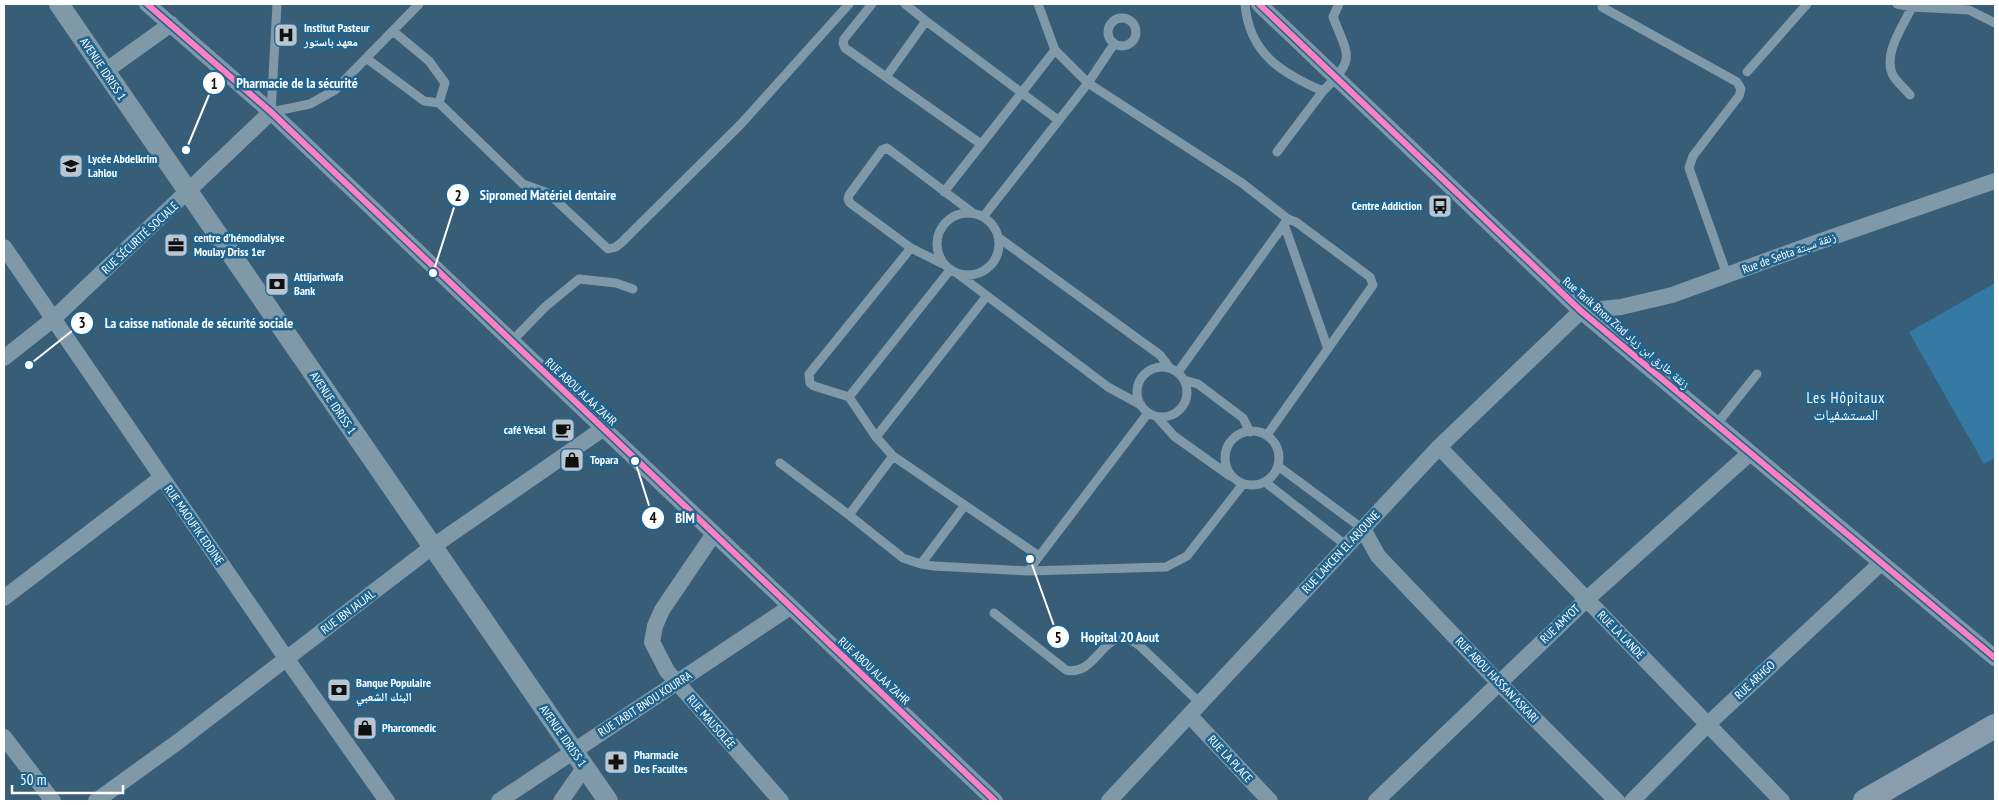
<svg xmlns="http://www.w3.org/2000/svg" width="1999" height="805" font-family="'PT Sans Narrow','Noto Naskh Arabic',sans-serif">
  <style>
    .green { fill: #347aa5 }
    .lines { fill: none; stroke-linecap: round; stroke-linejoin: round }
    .service { stroke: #7f99a9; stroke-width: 9 }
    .minor { stroke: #7f99a9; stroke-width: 16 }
    .tertiary { stroke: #7f99a9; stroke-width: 20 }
    .secondary { stroke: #889eae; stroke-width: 24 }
    .cycleway-casing { stroke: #1f638f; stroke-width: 9 }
    .cycleway { stroke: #ff80c0; stroke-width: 6 }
    .labels { text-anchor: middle; stroke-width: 5; stroke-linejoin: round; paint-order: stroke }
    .poi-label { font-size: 12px; font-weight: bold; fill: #fff; stroke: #1f638f; text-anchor: start }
    .street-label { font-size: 12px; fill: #fff; stroke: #1f638f }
    .quarter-label { font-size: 15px; letter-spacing: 1px; fill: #fff; stroke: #1f638f }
    .leader { fill: none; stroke: #fff; stroke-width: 2 }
    .callout-dot { fill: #fff; stroke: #1f638f; stroke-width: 2 }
    .mark-label { font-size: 15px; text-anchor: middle; font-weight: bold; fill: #111 }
    .callout-label { font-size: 14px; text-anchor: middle; font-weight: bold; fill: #fff; stroke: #1f638f; stroke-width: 5; stroke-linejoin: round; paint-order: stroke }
  </style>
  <rect width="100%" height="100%" fill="#385d76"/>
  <path class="green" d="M1995,283V458L1984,464L1909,332Z"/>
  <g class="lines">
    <path class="service" d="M277,4L271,112L310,104L335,90L419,4
      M872,4L844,39L843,43L845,48L886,77
      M905,4L926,21
      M1038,4L1055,50
      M1245,4C1249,53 1281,73 1323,91C1356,58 1349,58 1333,17L1339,4
      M1897,4L1912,7L1969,10L1995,23
      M1602,7L1737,82L1741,89L1739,96L1693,156L1689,168L1727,275
      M1108 32a14 14 0 1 1 28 0a14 14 0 1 1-28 0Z
      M393,31L429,61L445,83L439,103
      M1114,44L1088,83L1242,183L1288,219
      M366,58L424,101L439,103L523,184L548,193L608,249L616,247L622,242L741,124L849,4
      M1747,72L1807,4
      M1910,95C1905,89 1898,83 1894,77C1881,56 1903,26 1912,7
      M981,144L886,77L926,21L1058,120
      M1277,152L1323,91
      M944,192L1055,50L1088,83L983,217
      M937 244a31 31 0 1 1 62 0a31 31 0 1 1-62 0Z
      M1284,224L1328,349
      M999,238L1160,355L1169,367
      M911,248L850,203L848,199L849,195L882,150L887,148L973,213
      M950,270L849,397L876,437L893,456L849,515L903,558L921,564L934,566L1028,571L1166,567L1187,556L1243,484
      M958,274L1108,387L1141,405
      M511,342L545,307L579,279L616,283L633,289
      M1137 392a25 25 0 1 1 50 0a25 25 0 1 1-50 0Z
      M1178,372L1288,219L1296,222L1370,277L1373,285L1267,435
      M1184,380L1198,384L1243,418L1250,432
      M849,397L814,386L810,383L809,374L911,248L943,264
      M1157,417L1174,436L1230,476
      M1716,425L1757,374
      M1225 458a27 27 0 1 1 54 0a27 27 0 1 1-54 0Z
      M876,437L986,297
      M893,456L1039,556
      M780,463L849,515
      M1278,466L1363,529
      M1265,482L1347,546
      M921,564L965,505
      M1028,571L1148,413
      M994,613L1066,670C1093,676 1100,640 1122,638C1129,637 1135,643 1140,646L1201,704"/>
    <path class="minor" d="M147,4L271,112L995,801
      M1259,4L1581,311L1995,658
      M104,72L171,24
      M4,247L286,658L387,801
      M1581,311L1621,307L1672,295L1818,242L1995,181
      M4,358L52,320L271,112
      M1439,447L1782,801
      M1363,529L1378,556L1499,683L1617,801
      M713,535L662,610L655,626L652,642L667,671L781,801
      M4,598L161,478
      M1190,716L1270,801
      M4,737L53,801
      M96,801L179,741L432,547L604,428
      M499,801L790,607
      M561,801L584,768
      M1109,801L1439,447L1581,311
      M1376,801L1587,599L1750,453
      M1632,801L1708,724L1881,563"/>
    <path class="tertiary" d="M59,4L608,801"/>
    <path class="secondary" d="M1865,801L1995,726"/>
    <g class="cycleway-casing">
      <path id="cycleway" d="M147,4L271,112L995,801
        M1259,4L1581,311L1995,658"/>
    </g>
    <use href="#cycleway" class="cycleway"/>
  </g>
  <defs>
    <g id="hospital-square" transform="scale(1.25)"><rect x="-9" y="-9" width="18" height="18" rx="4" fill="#b9c6cf" stroke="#1f638f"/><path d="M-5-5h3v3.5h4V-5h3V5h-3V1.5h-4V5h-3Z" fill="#111"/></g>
    <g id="school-square" transform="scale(1.25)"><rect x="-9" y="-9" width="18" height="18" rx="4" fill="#b9c6cf" stroke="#1f638f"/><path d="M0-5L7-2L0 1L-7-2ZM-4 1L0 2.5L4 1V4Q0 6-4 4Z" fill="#111"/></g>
    <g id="bus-square" transform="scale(1.25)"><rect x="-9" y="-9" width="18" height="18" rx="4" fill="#b9c6cf" stroke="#1f638f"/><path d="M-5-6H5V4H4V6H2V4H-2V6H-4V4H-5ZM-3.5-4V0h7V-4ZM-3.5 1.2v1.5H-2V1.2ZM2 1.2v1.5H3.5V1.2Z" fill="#111"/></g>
    <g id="office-square" transform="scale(1.25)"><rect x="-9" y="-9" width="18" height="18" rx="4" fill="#b9c6cf" stroke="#1f638f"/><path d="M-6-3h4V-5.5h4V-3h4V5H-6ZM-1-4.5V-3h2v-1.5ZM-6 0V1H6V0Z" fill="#111"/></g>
    <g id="bank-square" transform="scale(1.25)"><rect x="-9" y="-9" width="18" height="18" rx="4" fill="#b9c6cf" stroke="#1f638f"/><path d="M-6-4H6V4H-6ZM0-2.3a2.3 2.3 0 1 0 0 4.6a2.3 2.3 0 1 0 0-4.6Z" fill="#111"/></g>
    <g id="cafe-square" transform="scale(1.25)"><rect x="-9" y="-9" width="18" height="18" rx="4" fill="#b9c6cf" stroke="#1f638f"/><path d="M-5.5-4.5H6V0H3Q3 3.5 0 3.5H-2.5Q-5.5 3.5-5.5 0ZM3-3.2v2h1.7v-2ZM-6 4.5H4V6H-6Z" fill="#111"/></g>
    <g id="shop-square" transform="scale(1.25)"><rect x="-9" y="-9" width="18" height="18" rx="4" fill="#b9c6cf" stroke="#1f638f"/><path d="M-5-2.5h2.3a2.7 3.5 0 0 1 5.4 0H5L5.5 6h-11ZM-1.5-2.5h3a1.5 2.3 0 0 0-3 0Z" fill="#111"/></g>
    <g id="pharmacy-square" transform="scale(1.25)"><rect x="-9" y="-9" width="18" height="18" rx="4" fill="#b9c6cf" stroke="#1f638f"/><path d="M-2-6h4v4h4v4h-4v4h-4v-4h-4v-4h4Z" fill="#111"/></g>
  </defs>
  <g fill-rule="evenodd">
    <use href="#hospital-square" x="286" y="35"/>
    <use href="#school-square" x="71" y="166"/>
    <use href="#bus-square" x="1440" y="206"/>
    <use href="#office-square" x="176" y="245"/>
    <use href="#bank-square" x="277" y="284"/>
    <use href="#cafe-square" x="563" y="430"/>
    <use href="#shop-square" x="572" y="460"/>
    <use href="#bank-square" x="339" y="690"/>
    <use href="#shop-square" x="365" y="728"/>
    <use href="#pharmacy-square" x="616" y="762"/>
  </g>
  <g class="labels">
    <g class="poi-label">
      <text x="304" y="32">Institut Pasteur<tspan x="304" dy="14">معهد باستور</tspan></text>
      <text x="88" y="163">Lycée Abdelkrim<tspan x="88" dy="14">Lahlou</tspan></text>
      <text x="1422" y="210" text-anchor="end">Centre Addiction</text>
      <text x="194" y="242">centre d’hémodialyse<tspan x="194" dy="14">Moulay Driss 1er</tspan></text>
      <text x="294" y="281">Attijariwafa<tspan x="294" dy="14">Bank</tspan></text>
      <text x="546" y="434" text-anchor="end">café Vesal</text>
      <text x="590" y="464">Topara</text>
      <text x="356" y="687">Banque Populaire<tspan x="356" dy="14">البنك الشعبي</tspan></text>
      <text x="382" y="732">Pharcomedic</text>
      <text x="634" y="759">Pharmacie<tspan x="634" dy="14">Des Facultes</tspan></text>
    </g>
    <g class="street-label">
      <text transform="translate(103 69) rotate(56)" y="4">AVENUE IDRISS 1</text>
      <text transform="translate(140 238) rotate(-43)" y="4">RUE SÉCURITÉ SOCIALE</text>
      <text transform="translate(1789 253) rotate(-20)" y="4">Rue de Sebta زنقة سبتة</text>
      <text transform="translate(1626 333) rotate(41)" y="4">Rue Tarik Bnou Ziad زنقة طارق ابن زياد</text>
      <text transform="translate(581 392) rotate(43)" y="4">RUE ABOU ALAA ZAHR</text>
      <text transform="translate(333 403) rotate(56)" y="4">AVENUE IDRISS 1</text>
      <text transform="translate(194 525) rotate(55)" y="4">RUE MAOUFIK EDDINE</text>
      <text transform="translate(1341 552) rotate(-47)" y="4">RUE LAHCEN EL ARJOUNE</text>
      <text transform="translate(348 612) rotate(-37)" y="4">RUE IBN JALJAL</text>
      <text transform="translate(1560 624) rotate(-44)" y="4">RUE AMYOT</text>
      <text transform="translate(1621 635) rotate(46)" y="4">RUE LA LANDE</text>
      <text transform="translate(874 671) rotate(43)" y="4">RUE ABOU ALAA ZAHR</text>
      <text transform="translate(1497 680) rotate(46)" y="4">RUE ABOU HASSAN ASKARI</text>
      <text transform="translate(1755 680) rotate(-43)" y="4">RUE ARHGO</text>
      <text transform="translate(645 704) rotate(-33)" y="4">RUE TABIT BNOU KOURRA</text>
      <text transform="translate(711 722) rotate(49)" y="4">RUE MAUSOLÉE</text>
      <text transform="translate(563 736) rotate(55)" y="4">AVENUE IDRISS 1</text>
      <text transform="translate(1230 759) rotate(47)" y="4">RUE LA PLACE</text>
    </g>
    <g class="quarter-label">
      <text x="1846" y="403">Les Hôpitaux<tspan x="1846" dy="17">المستشفيات</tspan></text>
    </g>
  </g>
  <path class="leader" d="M186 150L214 83M433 273L458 195M29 365L82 323M635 461L653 518M1030 559L1058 637"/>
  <g class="callout-dot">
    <circle cx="186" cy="150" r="5"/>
    <circle cx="433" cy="273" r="5"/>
    <circle cx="29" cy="365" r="5"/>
    <circle cx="635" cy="461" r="5"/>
    <circle cx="1030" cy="559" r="5"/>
    <circle cx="214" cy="83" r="12"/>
    <circle cx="458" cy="195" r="12"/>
    <circle cx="82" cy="323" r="12"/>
    <circle cx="653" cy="518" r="12"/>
    <circle cx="1058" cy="637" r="12"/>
  </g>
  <g class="mark-label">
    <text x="214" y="89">1</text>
    <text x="458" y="201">2</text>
    <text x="82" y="328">3</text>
    <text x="653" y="523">4</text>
    <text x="1058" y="643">5</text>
  </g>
  <g class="callout-label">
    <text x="297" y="88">Pharmacie de la sécurité</text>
    <text x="548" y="200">Sipromed Matériel dentaire</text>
    <text x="199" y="328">La caisse nationale de sécurité sociale</text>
    <text x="685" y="523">BİM</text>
    <text x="1120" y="642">Hopital 20 Aout</text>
  </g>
  <rect width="1999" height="805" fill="none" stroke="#ffffff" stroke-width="10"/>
  <path d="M12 785v8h111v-8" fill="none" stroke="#ffffff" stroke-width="2.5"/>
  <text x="20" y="785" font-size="15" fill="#ffffff" stroke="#1f638f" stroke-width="4" paint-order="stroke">50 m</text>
</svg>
